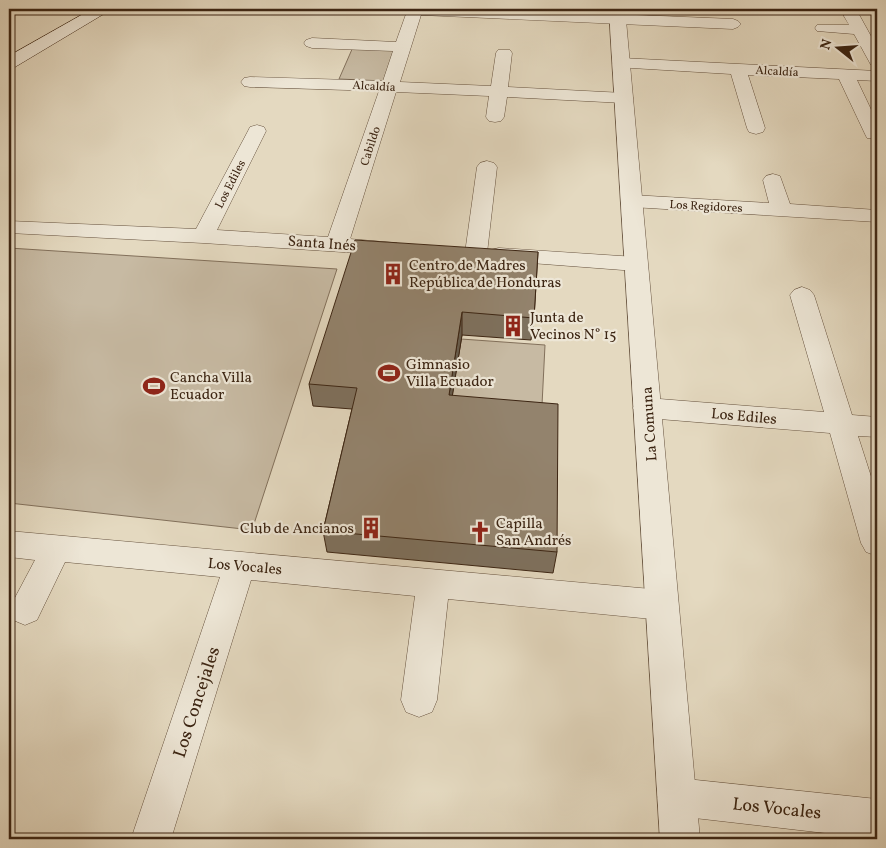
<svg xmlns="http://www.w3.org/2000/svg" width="886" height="848" font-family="Vollkorn,serif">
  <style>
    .green { fill: #c7baa3; stroke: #82705b }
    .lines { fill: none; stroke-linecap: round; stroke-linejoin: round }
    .minor-casing { stroke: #66523e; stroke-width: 1 }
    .tertiary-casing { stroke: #66523e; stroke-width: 1 }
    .secondary-casing { stroke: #3c2513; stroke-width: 1 }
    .minor { fill: #ede6d6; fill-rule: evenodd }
    .tertiary { fill: #ede6d6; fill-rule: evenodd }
    .secondary { fill: #ede6d6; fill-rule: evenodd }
    .wall { fill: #7e715e; stroke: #3c2513 }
    .shaded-wall { fill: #675c4c; stroke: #3c2513 }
    .building { fill: #93836d; stroke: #3c2513 }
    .labels { text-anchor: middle; stroke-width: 4.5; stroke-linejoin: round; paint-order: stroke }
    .far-street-label { font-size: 12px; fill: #3c2513; stroke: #ede6d6 }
    .street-label { font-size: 15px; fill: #3c2513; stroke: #ede6d6 }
    .poi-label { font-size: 15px; fill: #3c2513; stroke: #ede6d6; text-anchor: start }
    .near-street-label { font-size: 18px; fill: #3c2513; stroke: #ede6d6 }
  </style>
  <rect width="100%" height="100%" fill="#e4d9c0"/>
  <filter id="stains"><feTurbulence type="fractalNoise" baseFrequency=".004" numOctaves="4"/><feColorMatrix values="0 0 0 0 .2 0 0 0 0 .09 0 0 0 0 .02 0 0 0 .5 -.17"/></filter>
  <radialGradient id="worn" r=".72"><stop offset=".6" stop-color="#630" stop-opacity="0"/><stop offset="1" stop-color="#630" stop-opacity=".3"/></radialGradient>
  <path class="green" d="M353,47L396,49L384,81L339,79Z
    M9,248L337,269L252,530L9,503Z
    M461,339L545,345L541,425L449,417Z"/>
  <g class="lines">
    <g class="minor-casing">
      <path id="minor" d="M389,9H493L733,19L738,21L741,24L738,27L733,29L421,15L400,82L491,86L496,53L498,50H510L512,53L508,87L624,93L630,94L633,98L630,102L624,103L507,97L504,117L501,121L495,122L489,121L486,117L489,96L396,92L350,239L397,243L400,248L397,253L389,255L203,243L9,233V221L196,229L248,131L250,127L257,125L264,127L266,131L217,230L328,237L379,91L250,87L244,86L241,82L244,78L250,77L383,81L393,51L312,48L306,46L304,43L306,40L312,38L396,42L406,14L392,12Z
        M840,9H856L877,47V66L871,65L854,34L817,31L815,28L817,25H849Z
        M621,58L877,71V81L857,80L877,122V139L867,138L865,134L839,79L748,75L765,128L763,132L756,134L749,132L747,128L731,74L615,67L613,63L615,59Z
        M487,161L494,163L497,167L487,253L484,258L476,260L468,258L465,253L477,167L480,163Z
        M773,174L780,176L790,204L877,210V222L632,207L625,205L622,201L625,197L632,195L769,203L763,180L766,176Z
        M499,248L636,257L644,259L647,264L644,269L636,271L491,260L488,255L491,250Z
        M802,287L810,290L814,295L852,415L877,417V437L858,436L877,495V556L866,552L861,543L830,433L647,418L637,415L633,408L637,401L647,398L824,412L790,295L794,290Z
        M9,531L662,590L674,595L678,605L674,615L662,620L448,599L437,700L432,712L419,717L406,712L401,700L415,596L251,580L171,839H131L220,577L65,562L37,620L25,625L13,620L9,609L35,560L9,557Z
        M677,778L877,799V839L677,816L663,811L658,797L663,783Z"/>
    </g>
    <g class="tertiary-casing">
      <path id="tertiary" d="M609,9H625L700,839H660Z"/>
    </g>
    <g class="secondary-casing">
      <path id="secondary" d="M92,9H110L107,12L15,67L9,68V56Z"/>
    </g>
    <use href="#minor" class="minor"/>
    <use href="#tertiary" class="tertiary"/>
    <use href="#secondary" class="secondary"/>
  </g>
  <path class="wall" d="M538,252L534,318L531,340L462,335L452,395L557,552L553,573L327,552L323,531L352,409L313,406L309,384Z"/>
  <path class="shaded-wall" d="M462,312V335L449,417V395Z"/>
  <path class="building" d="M355,240L538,252L534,318L462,312L449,395L558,404L557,552L323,531L357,388L309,384Z"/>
  <defs>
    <g id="building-bare" transform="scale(1.725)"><path d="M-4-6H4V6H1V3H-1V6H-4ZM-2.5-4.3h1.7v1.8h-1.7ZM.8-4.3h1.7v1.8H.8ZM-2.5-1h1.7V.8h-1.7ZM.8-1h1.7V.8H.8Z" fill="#8f2418" stroke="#ede6d6" stroke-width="2.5" paint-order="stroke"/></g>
    <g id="stadium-bare" transform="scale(1.725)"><path d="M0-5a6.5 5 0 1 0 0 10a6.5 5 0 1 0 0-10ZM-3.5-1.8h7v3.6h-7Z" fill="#8f2418" stroke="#ede6d6" stroke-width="2.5" paint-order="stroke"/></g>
    <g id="church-bare" transform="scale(1.725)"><path d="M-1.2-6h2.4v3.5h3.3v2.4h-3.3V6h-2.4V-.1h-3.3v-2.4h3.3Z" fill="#8f2418" stroke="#ede6d6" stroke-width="2.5" paint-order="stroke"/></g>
  </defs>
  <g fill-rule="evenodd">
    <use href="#building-bare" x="393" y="274"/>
    <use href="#building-bare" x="513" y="326"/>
    <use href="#stadium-bare" x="389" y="373"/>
    <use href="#stadium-bare" x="154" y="386"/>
    <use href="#building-bare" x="371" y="528"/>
    <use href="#church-bare" x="480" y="532"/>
  </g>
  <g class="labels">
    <g class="far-street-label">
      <text transform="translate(777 71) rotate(3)" y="4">Alcaldía</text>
      <text transform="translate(374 86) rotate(3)" y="4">Alcaldía</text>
      <text transform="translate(370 146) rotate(-72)" y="4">Cabildo</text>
      <text transform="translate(230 184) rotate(-63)" y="4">Los Ediles</text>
      <text transform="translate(706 206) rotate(3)" y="4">Los Regidores</text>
    </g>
    <g class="street-label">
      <text transform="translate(322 243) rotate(4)" y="5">Santa Inés</text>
      <text transform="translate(744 416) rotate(5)" y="5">Los Ediles</text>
      <text transform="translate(649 424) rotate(-94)" y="5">La Comuna</text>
      <text transform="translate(245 566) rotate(5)" y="5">Los Vocales</text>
    </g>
    <g class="poi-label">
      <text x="409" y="270">Centro de Madres<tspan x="409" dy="17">República de Honduras</tspan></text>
      <text x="530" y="322">Junta de<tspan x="530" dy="17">Vecinos N° 15</tspan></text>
      <text x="406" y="369">Gimnasio<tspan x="406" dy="17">Villa Ecuador</tspan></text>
      <text x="170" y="382">Cancha Villa<tspan x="170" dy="17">Ecuador</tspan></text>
      <text x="496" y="528">Capilla<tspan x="496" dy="17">San Andrés</tspan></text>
      <text x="354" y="533" text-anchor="end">Club de Ancianos</text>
    </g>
    <g class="near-street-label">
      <text transform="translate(196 702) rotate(-72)" y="6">Los Concejales</text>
      <text transform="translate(777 808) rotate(6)" y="6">Los Vocales</text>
    </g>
  </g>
  <rect width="886" height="848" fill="none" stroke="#e4d9c0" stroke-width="30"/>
  <rect x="10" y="10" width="866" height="828" fill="none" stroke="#3c2513" stroke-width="2.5"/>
  <rect x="15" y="15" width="856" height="818" fill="none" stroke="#3c2513"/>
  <g transform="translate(838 48) rotate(287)" stroke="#ede6d6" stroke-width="4" paint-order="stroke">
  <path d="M0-4L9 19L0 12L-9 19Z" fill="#3c2513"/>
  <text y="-8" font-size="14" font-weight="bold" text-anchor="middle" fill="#3c2513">N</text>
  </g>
  <rect width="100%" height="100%" filter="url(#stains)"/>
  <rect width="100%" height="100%" fill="url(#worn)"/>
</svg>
